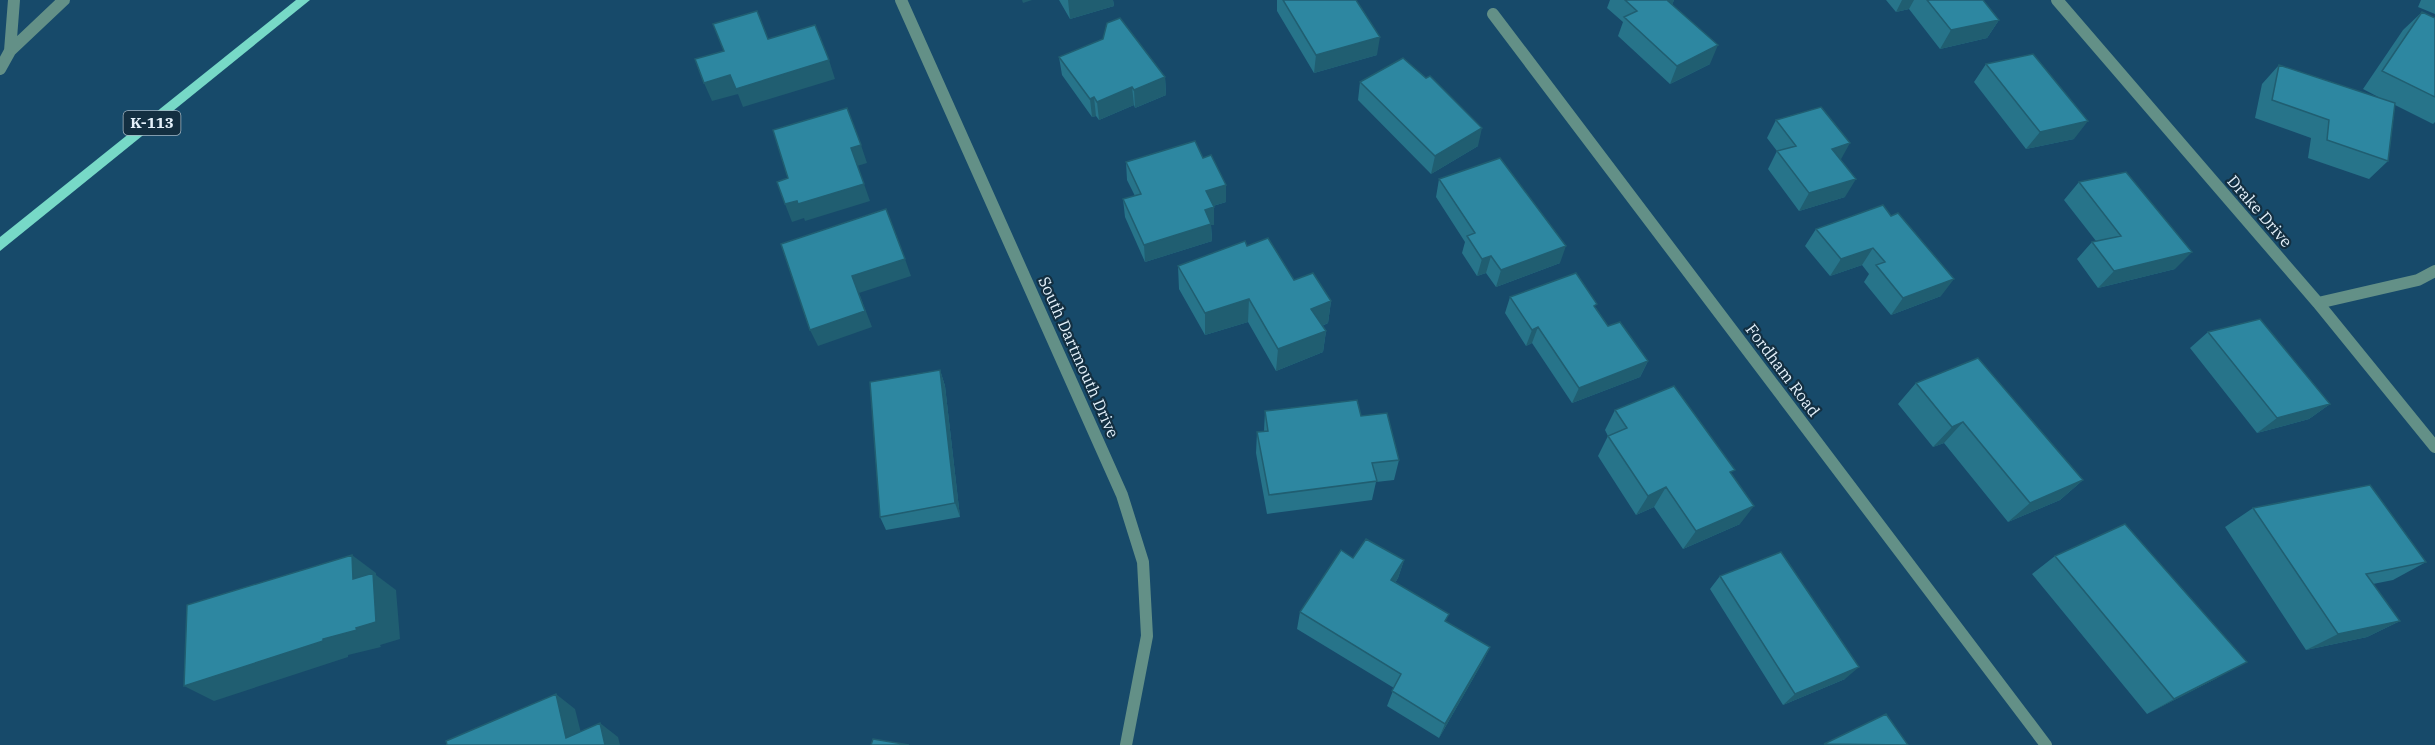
<svg xmlns="http://www.w3.org/2000/svg" width="2435" height="745" font-family="'IBM Plex Serif',serif">
  <style>
    .lines { fill: none; stroke-linecap: round; stroke-linejoin: round }
    .lane { stroke: #639087; stroke-width: 12 }
    .street { stroke: #639087; stroke-width: 12 }
    .primary { fill: #77d9c7; fill-rule: evenodd }
    .wall { fill: #27748a }
    .shaded-wall { fill: #205e71 }
    .building { fill: #2d87a1; stroke: #205e71; stroke-width: 1.5 }
    .labels { text-anchor: middle; stroke-width: 4.5; stroke-linejoin: round; paint-order: stroke }
    .shield { fill: #132f41; stroke: #a5b7c3; stroke-width: 1.5 }
    .shield-label { font-size: 15px; font-weight: bold; fill: #e4f1fb }
    .street-label { font-size: 16px; fill: #e4f1fb; stroke: #132f41 }
  </style>
  <rect width="100%" height="100%" fill="#174a6a"/>
  <g class="lines">
    <path class="lane" d="M10,51L14,0
      M0,69L10,51L64,0"/>
    <path class="street" d="M901,0L1122,495L1143,562L1147,636L1126,745
      M2057,0L2318,303L2435,447
      M1493,14L2046,745
      M2318,303L2418,280L2435,271"/>
    <path class="primary" d="M296,0H310L0,251V237Z"/>
  </g>
  <path class="wall" d="M1059,0H1113L1114,6L1070,19Z
    M1277,0H1356L1377,55L1314,73L1277,11Z
    M1610,0H1674L1672,5L1710,64L1670,84L1618,36L1623,22L1607,8Z
    M1886,0H1983L1999,20L1987,38L1940,49L1909,9L1896,12Z
    M2421,0H2435V14L2418,7Z
    M2422,12L2435,18V122L2433,124L2395,105L2388,161L2369,179L2308,158L2311,138L2255,118L2262,84L2279,65L2384,100L2363,89L2403,30Z
    M1059,57L1165,77L1166,95L1135,108L1134,105L1099,120L1096,116L1092,117L1062,75Z
    M1986,64L2074,139L2026,149L1974,82Z
    M1360,82L1478,146L1431,174L1358,100Z
    M1776,120L1841,159L1845,197L1799,211L1768,169L1777,151L1767,138Z
    M1203,158L1226,185V202L1213,206L1214,225H1211L1212,241L1145,262L1125,217L1123,199L1135,196L1127,180L1126,162Z
    M1439,179L1560,263L1496,287L1486,273L1477,276L1462,253L1465,242L1436,197Z
    M2079,182L2175,269L2098,288L2077,259L2092,242L2096,241L2064,200Z
    M1883,205L1941,296L1891,315L1864,282L1869,274L1862,265L1830,276L1805,246L1816,229Z
    M1247,246L1294,280L1331,301L1328,323L1322,326L1326,331L1323,352L1276,371L1248,322L1205,335L1179,289L1178,266Z
    M1510,297L1596,308L1608,326L1648,361L1640,377L1572,403L1532,343L1526,346L1505,313Z
    M2208,332L2330,404L2309,419L2257,433L2190,348Z
    M940,370L945,386L960,517L886,530L880,517Z
    M1916,383L2083,480L2060,500L2008,522L1944,443L1933,447L1898,404Z
    M1615,410L1732,475L1740,524L1683,549L1654,507L1636,515L1598,456L1608,436L1605,430Z
    M1265,411L1399,460L1394,480L1376,482L1372,500L1267,514L1256,453L1257,432L1264,431Z
    M2253,508L2426,562L2393,580L2373,584L2400,621L2367,637L2306,650L2225,527Z
    M2055,556L2217,678L2147,714L2032,574Z
    M1353,558L1404,560L1398,578L1395,583L1447,622L1490,647L1482,663L1439,738L1387,706L1394,688L1297,629L1300,612Z
    M1720,576L1845,679L1783,705L1710,589Z"/>
  <path class="shaded-wall" d="M1022,0H1032L1023,3Z
    M1068,0H1113L1114,6L1070,19Z
    M1669,0H1674L1668,15V1Z
    M1902,0H1914L1909,9L1896,12Z
    M1999,20L1987,38L1940,49L1951,30Z
    M1380,37L1377,55L1314,73L1316,55Z
    M1718,45L1710,64L1670,84L1677,66Z
    M829,60L835,79L743,107L736,89Z
    M730,75L738,94L712,101L704,83Z
    M1165,77L1166,95L1135,108L1134,90Z
    M1132,87L1134,105L1099,120L1097,102Z
    M1094,97L1096,116L1092,117L1090,99Z
    M2088,121L2074,139L2026,149L2040,132Z
    M1482,128L1478,146L1431,174L1435,156Z
    M1850,143L1840,161L1832,149Z
    M861,145L867,163L857,166L851,148Z
    M1856,179L1845,197L1799,211L1809,193Z
    M864,184L870,201L805,221L804,218L792,222L785,204Z
    M1226,185V202L1206,208V191Z
    M1214,207V225H1211L1212,241L1145,262L1144,245L1205,210Z
    M1566,246L1560,263L1496,287L1501,270Z
    M1873,248L1862,265L1830,276L1841,259Z
    M2192,252L2175,269L2098,288L2114,271Z
    M1491,256L1486,273L1477,276L1482,259Z
    M905,259L911,276L859,293L872,327L818,346L810,330L852,276Z
    M1954,279L1941,296L1891,315L1903,298Z
    M1249,299L1248,322L1205,335V313Z
    M1331,301L1328,323L1309,331L1311,309Z
    M1538,327L1532,343L1526,346L1532,330Z
    M1326,331L1323,352L1276,371L1278,349Z
    M1648,361L1640,377L1572,403L1579,388Z
    M940,370L945,386L960,517L955,503Z
    M2330,404L2309,419L2257,433L2277,418Z
    M1963,422L1944,443L1933,447L1952,427Z
    M2083,480L2060,500L2008,522L2030,503Z
    M1666,487L1654,507L1636,515L1648,496Z
    M1754,506L1740,524L1683,549L1696,531Z
    M352,555L376,573V575L396,590L400,639L380,645L381,647L348,655V657L214,701L184,686L356,628Z
    M1404,560L1398,578L1386,597L1391,580Z
    M2400,621L2367,637L2306,650L2338,634Z
    M1490,647L1482,663L1439,738L1445,724Z
    M2247,662L2217,678L2147,714L2174,699Z
    M1859,667L1845,679L1783,705L1795,694Z
    M556,694L575,709L584,745L566,738Z
    M600,723L618,737L620,745H605Z"/>
  <path class="building" d="M1283,0H1356L1380,37L1316,55Z
    M1625,0H1669L1668,1L1718,45L1677,66L1624,17L1637,11Z
    M1927,0H1983L1999,20L1951,30Z
    M757,11L768,39L815,25L829,60L736,89L730,75L704,83L695,59L724,51L713,24Z
    M2422,12L2435,18V97L2382,71Z
    M1120,18L1165,77L1134,90L1132,87L1097,102L1094,97L1090,99L1059,57L1103,39L1107,23Z
    M2033,54L2088,121L2040,132L1986,64Z
    M1403,58L1426,78L1430,76L1482,128L1435,156L1360,82Z
    M2279,65L2395,103L2388,161L2327,140L2329,120L2272,100Z
    M1821,107L1850,143L1832,149L1856,179L1809,193L1777,151L1796,146L1776,120Z
    M847,108L861,145L851,148L864,184L798,204L797,201L785,204L777,182L788,178L773,130Z
    M1195,141L1203,158L1211,155L1226,185L1206,191L1214,207L1205,210L1211,224L1144,245L1123,199L1141,194L1126,162Z
    M1500,158L1566,246L1501,270L1491,256L1482,259L1467,236L1475,233L1439,179Z
    M2126,172L2192,252L2114,271L2092,242L2121,236L2079,182Z
    M1883,205L1891,216L1898,213L1954,279L1903,298L1876,265L1885,262L1873,248L1841,259L1816,229Z
    M886,209L905,259L852,276L865,311L810,330L781,244Z
    M1268,238L1294,280L1313,273L1331,301L1311,309L1326,331L1278,349L1249,299L1205,313L1178,266L1245,241L1247,246Z
    M1576,273L1597,304L1594,306L1608,326L1620,322L1648,361L1579,388L1538,327L1532,330L1510,297Z
    M2260,319L2330,404L2277,418L2208,332Z
    M1978,358L2083,480L2030,503L1963,422L1952,427L1916,383Z
    M940,370L955,503L880,517L870,382Z
    M1674,386L1735,470L1730,472L1754,506L1696,531L1666,487L1648,496L1608,436L1627,428L1615,410Z
    M1357,400L1361,416L1387,413L1399,460L1372,463L1377,481L1269,495L1257,432L1268,431L1265,411Z
    M2370,485L2426,562L2366,574L2400,621L2338,634L2253,508Z
    M2125,524L2247,662L2174,699L2055,556Z
    M1366,539L1404,560L1391,580L1449,614L1445,621L1490,647L1445,724L1392,691L1401,674L1300,612L1341,550L1353,558Z
    M1781,552L1859,667L1795,694L1720,576Z
    M352,555L353,579L373,573L376,622L356,628L357,630L323,639V641L184,686L187,605Z
    M556,694L566,738L600,723L605,745H447L446,741Z
    M1886,714L1908,745L1824,744Z
    M873,739L909,745H871Z"/>
  <g class="labels">
    <rect class="shield" x="123.5" y="111" width="57" height="24" rx="4.5"/>
    <g class="shield-label">
      <text x="152" y="128">K-113</text>
    </g>
    <g class="street-label">
      <text transform="translate(2260 211) rotate(49)" y="6">Drake Drive</text>
      <text transform="translate(1079 357) rotate(66)" y="6">South Dartmouth Drive</text>
      <text transform="translate(1783 370) rotate(53)" y="6">Fordham Road</text>
    </g>
  </g>
</svg>
